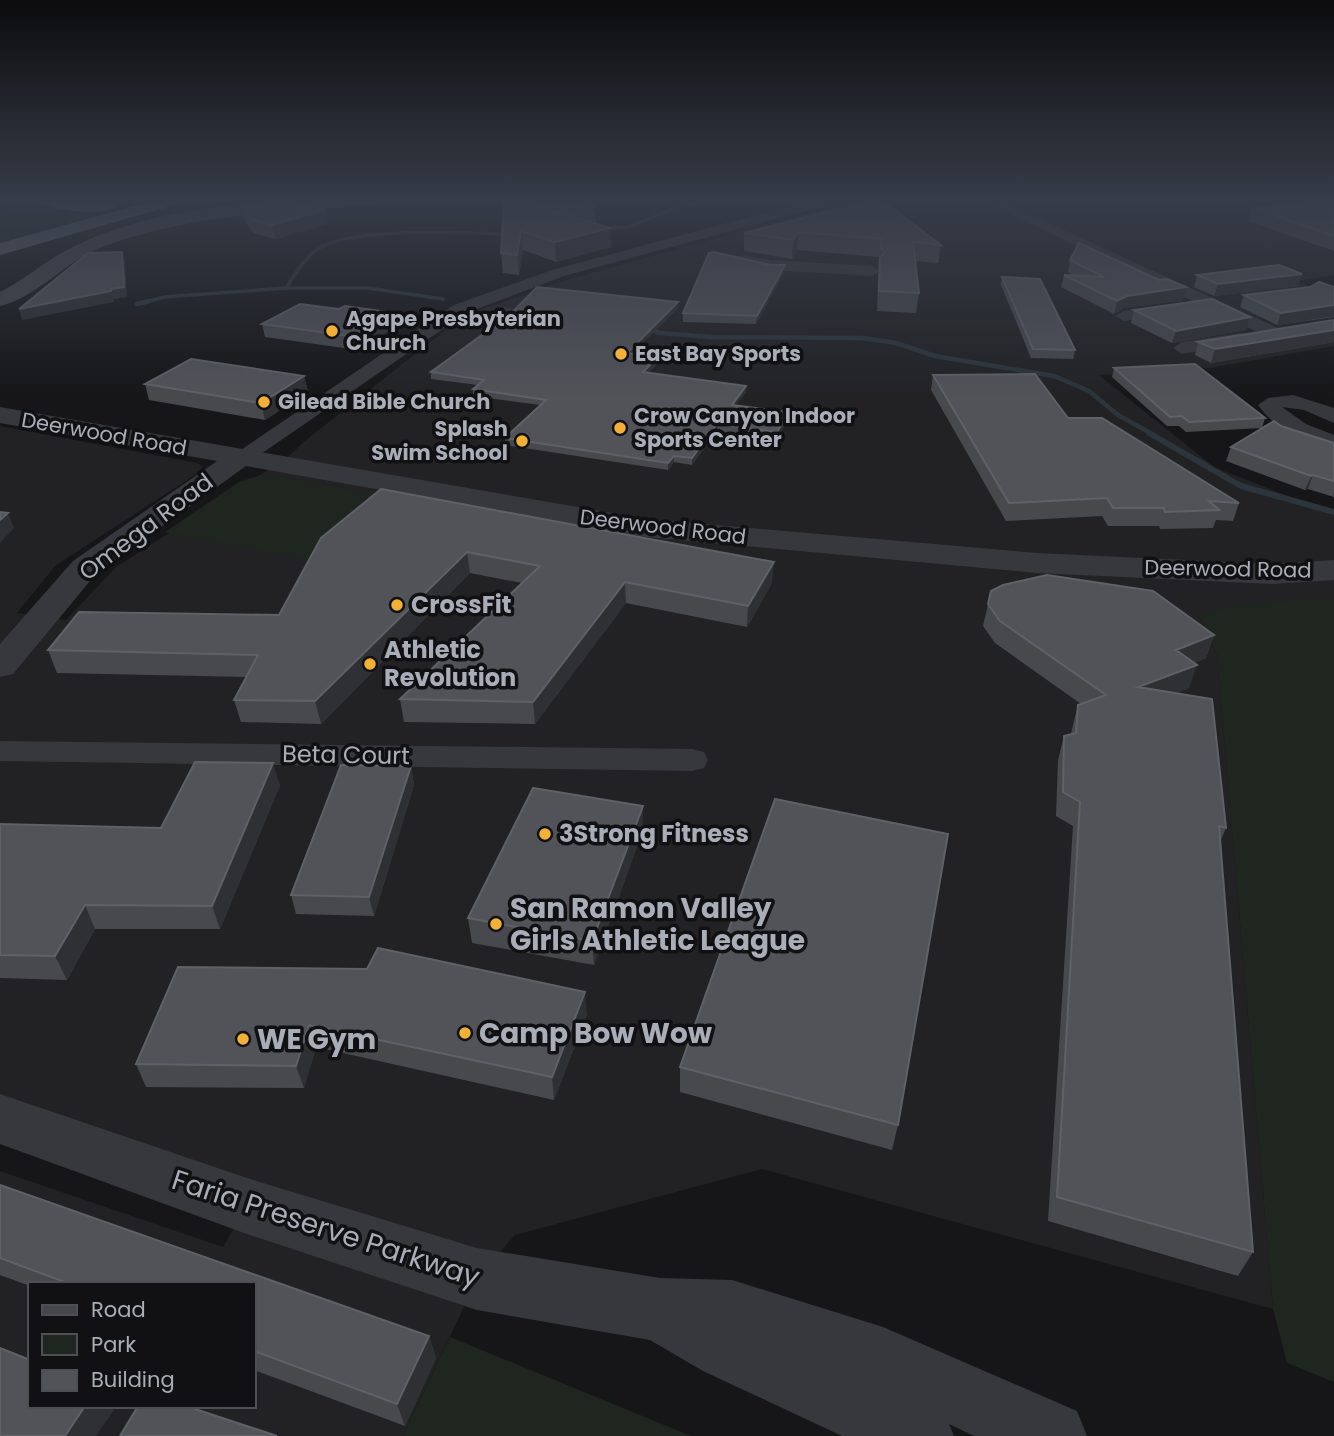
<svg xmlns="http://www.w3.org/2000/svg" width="1334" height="1436" font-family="Poppins,sans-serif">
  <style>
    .built { fill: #222225; fill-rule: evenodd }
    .green { fill: #1e261f }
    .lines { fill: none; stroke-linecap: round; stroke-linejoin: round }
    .stream-far2 { stroke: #2c353c; stroke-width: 3.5 }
    .stream-far1 { stroke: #2c353c; stroke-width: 4.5 }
    .stream { stroke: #2c353c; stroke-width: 6 }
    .minor { fill: #37383d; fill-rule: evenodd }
    .tertiary { fill: #37383d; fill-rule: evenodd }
    .secondary { fill: #45474d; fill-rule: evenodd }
    .motorway { fill: #63666e; fill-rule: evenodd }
    .wall { fill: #47494d }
    .shaded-wall { fill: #2f3033 }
    .building { fill: #525359; stroke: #5f6168; stroke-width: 2 }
    .poi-dot { fill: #f2b134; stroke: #111113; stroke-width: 2.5 }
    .labels { text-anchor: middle; stroke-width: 7; stroke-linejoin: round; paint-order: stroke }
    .far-poi-label { font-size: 21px; font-weight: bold; fill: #a8adb8; stroke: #111113; text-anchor: start }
    .far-street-label { font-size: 21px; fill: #a8adb8; stroke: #111113 }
    .street-label { font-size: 24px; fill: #a8adb8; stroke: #111113 }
    .poi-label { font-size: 24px; font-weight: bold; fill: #a8adb8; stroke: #111113; text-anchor: start }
    .near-poi-label { font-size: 28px; font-weight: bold; fill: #a8adb8; stroke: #111113; text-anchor: start }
    .near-street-label { font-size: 28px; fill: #a8adb8; stroke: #111113 }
  </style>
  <rect width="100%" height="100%" fill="#161618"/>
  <path class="built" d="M1334,198V275L1297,281L1334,298V346L1209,368L1099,375L1214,467L1334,514V608L1199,616L1217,655L1273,1309L762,1169L515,1235L477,1279L403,1436H0V1171L223,1247L247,1206L0,1095V426L197,463L202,466L201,471L55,566L17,613L66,620L116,567L285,459L311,436L465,315L567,280L821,209L883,199ZM30,1284H254V1406H30Z"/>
  <path class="green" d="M30,205L67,209L129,205L140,207L0,244V210Z
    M261,475L275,476L391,497L310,561L165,532L239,482Z
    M1319,599H1334V1382L1287,1363L1273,1309L1217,655L1199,616L1238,604Z
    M450,1337L691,1436H403Z"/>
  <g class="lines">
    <path class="stream-far2" d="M603,229L629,227L679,206L721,198
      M286,288H368L443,299
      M143,303L164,297L286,288C295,275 303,260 316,250C352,225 467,234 513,234"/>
    <path class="stream-far1" d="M137,304L149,301
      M502,309L525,313
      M645,328L660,333L712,337L862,338L896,343L935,356L1054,376L1089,391L1118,415L1152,434"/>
    <path class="stream" d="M1149,433L1241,486L1334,512"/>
    <path class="minor" d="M835,198H867L860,202L801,212L564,276L466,313L248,463H232L229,458L454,305L552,270L795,205Z
      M976,198H994L1280,329L1283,333L1280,337H1268Z
      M743,255L770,260L872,266L880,271L872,276L770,270L738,263L735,260L738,257Z
      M1174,304L1183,309L1180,313L1124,321L1115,316L1124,311Z
      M1240,333L1246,334L1249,338L1246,342L1182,354L1173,348L1182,342Z
      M1293,395L1334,408V423L1304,410L1282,407L1306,424L1334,435V449C1305,441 1276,431 1258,405L1268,398Z
      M0,741L692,749L704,752L708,760L704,768L692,771L0,761Z"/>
    <path class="tertiary" d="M0,407L647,519L1037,553L1272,564L1334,560V580L1272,584L1037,573L647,537L246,466L95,575L13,674L0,677V644L73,561L217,461L0,423Z
      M0,1094L247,1178L477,1248L660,1278L732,1280L883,1327L1077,1411L1087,1436H974L949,1424L954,1436H842L703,1371L650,1340L477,1310L247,1234L0,1144Z"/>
    <path class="secondary" d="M313,198H398L396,201L383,204C287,212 193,213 102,247C65,261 38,297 0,306V292C26,279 47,259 73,247C145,211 234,203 313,198Z"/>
    <path class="motorway" d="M28,198L110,200L118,205C104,219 48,208 30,201Z
      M163,198H190L188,201L0,255V243Z"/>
  </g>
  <path class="wall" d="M503,198H594L596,224L611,247L556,262L523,250L519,275L503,273L501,253L504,198Z
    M878,198L941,245L938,263L915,261L919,293L916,313L877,311L879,257L797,250L792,259L744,251V233Z
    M1334,198V251L1248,221L1252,208Z
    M240,204L327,224L275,239L253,233L243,218Z
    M1070,260L1183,300L1124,308L1114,314L1061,287L1064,275L1075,276L1068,272Z
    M770,265H785L784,273L756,324L683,322V313Z
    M1302,274L1298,286L1214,296L1194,287L1197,275Z
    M1002,277L1075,350L1073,359L1031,358L1001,285Z
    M1334,287V317L1277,325L1240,307L1244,295Z
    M678,302V308L632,353L658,357V363L648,373L746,392L736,405L789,418L776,439L717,431L692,465L674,462L668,470L505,445V438L540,405L473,396V389L478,385L431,379V372L498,327Z
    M1134,310L1246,330L1172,343L1131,323Z
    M396,313L398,325L358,350L265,337L262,324Z
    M1334,320V342L1211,363L1195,355L1198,342Z
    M1114,368L1265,418L1262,428L1186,432L1179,426H1167L1112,377Z
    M933,375L1068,418L1239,503L1233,521L1216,520L1213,528L1160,529L1159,526H1108L1102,516L1006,521L931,390Z
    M304,376L308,392L265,420L149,400L145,384Z
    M1281,426L1334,443V497L1308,489L1305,490L1226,461L1231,447Z
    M381,489L772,583L747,627L626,603L535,724L404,722L400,699L522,583L470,573L321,724L241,722L234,700L247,677L57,673L48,650L279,615Z
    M988,604L1214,635L1206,658L1194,663L1189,688L1175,693L1226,828L1220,842L1253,1252L1238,1276L1048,1221L1073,826L1056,816L1058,760L1064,736L1071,734L1072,729L1078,705L1081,704L995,643L983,626Z
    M411,766L414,785L374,916L296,914L291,895Z
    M280,785L220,929H95L67,980L0,978V824L161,828Z
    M643,830L594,965L472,943L468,918Z
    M178,967L587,1014L554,1100L316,1047L304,1088L146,1087L136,1064Z
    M680,1067L898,1125L892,1150L680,1092Z
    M0,1185L429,1336L436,1358L405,1426L254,1370V1284H30V1286L0,1275Z"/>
  <path class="shaded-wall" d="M325,210L327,224L275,239L272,225Z
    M610,228L611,247L556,262L555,242Z
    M521,231L523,250L519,275L517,255Z
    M798,232L797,250L792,259L793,240Z
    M122,252L125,262L127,297L114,299V302L22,320L19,309L111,289Z
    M785,265L784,273L756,324L757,316Z
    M1302,274L1298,286L1214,296L1218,284Z
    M1186,287L1183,300L1124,308L1114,314L1117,301L1127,296Z
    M678,302V308L627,359V353Z
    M1334,305V316L1277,325L1281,313Z
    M396,313L398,325L358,350L356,337Z
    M1250,317L1246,330L1172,343L1176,331Z
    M1334,330V342L1211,363L1215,349Z
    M658,357V363L643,379V372Z
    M304,376L308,392L265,420L261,403Z
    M746,386V392L732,411V405Z
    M789,412V418L776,439L777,432Z
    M717,424V431L692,465V458Z
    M674,456V462L668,470V463Z
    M1313,475L1308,489L1305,490L1311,476Z
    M8,513L14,528L0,543V520Z
    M467,552L470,573L321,724L315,701Z
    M774,562L772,583L747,627L748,606Z
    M625,582L626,603L535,724L533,702Z
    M1214,635L1206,658L1169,673L1176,650Z
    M1197,665L1189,688L1131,710L1138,687Z
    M273,763L280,785L220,929L212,906Z
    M411,766L414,785L374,916L369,897Z
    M643,806V830L594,965L592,941Z
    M85,905L95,929L67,980L55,956Z
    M585,992L587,1014L554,1100L552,1077Z
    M309,1025L316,1047L304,1088L296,1066Z
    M429,1336L436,1358L405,1426L397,1404Z
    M85,1406H111L114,1410L96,1436H65Z"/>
  <path class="building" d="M504,198H594L596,206L541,207L610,228L555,242L521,231L517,255L501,253Z
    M878,198H879L941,245L913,242L919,293L879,291L880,258L885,252L881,248V239L798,232L793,240L744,233Z
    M1334,198V236L1252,208Z
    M282,200L325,210L272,225L250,219L240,204Z
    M1079,243L1159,280L1167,279L1186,287L1127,296L1117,301L1064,275L1104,277L1070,260Z
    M122,252L124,287L111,289V291L19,309L88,253Z
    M714,252L770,265H785L757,316L683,313L709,253Z
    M1279,265L1302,274L1218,284L1197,275Z
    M1002,277L1040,279L1075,350L1033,349Z
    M1319,282L1334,287V305L1281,313L1244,295L1310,287Z
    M537,287L678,302L627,353L658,357L643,372L746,386L732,405L789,412L777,432L717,424L692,458L674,456L668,463L505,438L546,400L473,389L484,380L431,372L493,327H498Z
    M1212,299L1250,317L1176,331L1134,310Z
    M300,304L339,309L345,306L396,313L356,337L262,324Z
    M1334,320V330L1215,349L1198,342Z
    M191,359L304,376L261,403L145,384Z
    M1195,364L1265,418L1189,422L1182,416L1170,417L1114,368Z
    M1035,374L1068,418H1102L1239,503L1209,501L1219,510L1165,512L1164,508H1113L1107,498L1009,503L933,375Z
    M1274,421L1281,426L1334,443V481L1313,475L1311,476L1231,447Z
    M381,489L774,562L748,606L625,582L533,702L400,699L540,566L467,552L315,701L234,700L258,655L48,650L79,612L279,615L321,538Z
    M0,512L8,513L0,520Z
    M1047,575L1153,591L1214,635L1176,650L1197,665L1138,687L1212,699L1226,828L1219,826L1253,1252L1057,1197L1080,802L1063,792L1064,736L1076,733L1078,705L1106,695L1000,621L988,604L991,591L1003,585Z
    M195,762L273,763L212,906L85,905L55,956L0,955V824L161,828Z
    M341,765L411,766L369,897L291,895Z
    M533,788L643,806L592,941L468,918Z
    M775,799L948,834L898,1125L680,1067Z
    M378,948L585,992L552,1077L309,1025L296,1066L136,1064L178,967L367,969Z
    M0,1185L429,1336L397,1404L254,1351V1284H70L0,1258Z
    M0,1348L30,1360V1406H85L65,1436H0Z
    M138,1406H186L277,1436H120Z"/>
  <linearGradient id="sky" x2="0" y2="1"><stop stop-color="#0c0c0d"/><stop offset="0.5" stop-color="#363c48"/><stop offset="1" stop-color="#363c48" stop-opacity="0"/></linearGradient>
  <rect width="1334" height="399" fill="url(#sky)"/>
  <g class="poi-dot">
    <circle cx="332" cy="331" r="7"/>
    <circle cx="621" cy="354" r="7"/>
    <circle cx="264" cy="402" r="7"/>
    <circle cx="620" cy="428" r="7"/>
    <circle cx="522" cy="441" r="7"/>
    <circle cx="397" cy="605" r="7"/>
    <circle cx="370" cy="664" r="7"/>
    <circle cx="545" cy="834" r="7"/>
    <circle cx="496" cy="924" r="7"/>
    <circle cx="465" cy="1033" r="7"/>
    <circle cx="243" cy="1039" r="7"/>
  </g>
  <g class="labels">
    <g class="far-poi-label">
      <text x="346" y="326">Agape Presbyterian<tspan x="346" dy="24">Church</tspan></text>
      <text x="635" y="361">East Bay Sports</text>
      <text x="278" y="409">Gilead Bible Church</text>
      <text x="634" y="423">Crow Canyon Indoor<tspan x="634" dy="24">Sports Center</tspan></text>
      <text x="508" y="436" text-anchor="end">Splash<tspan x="508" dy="24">Swim School</tspan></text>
    </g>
    <g class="far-street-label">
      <text transform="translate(104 434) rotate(10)" y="7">Deerwood Road</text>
      <text transform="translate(663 527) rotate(7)" y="7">Deerwood Road</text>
      <text transform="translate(1228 569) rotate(1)" y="7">Deerwood Road</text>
    </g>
    <g class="street-label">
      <text transform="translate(146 527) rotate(-37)" y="8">Omega Road</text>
      <text transform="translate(346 755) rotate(1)" y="8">Beta Court</text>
    </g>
    <g class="poi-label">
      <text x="411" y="613">CrossFit</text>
      <text x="384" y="658">Athletic<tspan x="384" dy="28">Revolution</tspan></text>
      <text x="559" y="842">3Strong Fitness</text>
    </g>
    <g class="near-poi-label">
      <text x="510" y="918">San Ramon Valley<tspan x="510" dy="32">Girls Athletic League</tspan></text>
      <text x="479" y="1043">Camp Bow Wow</text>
      <text x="257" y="1049">WE Gym</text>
    </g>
    <g class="near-street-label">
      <text transform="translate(326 1228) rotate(18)" y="10">Faria Preserve Parkway</text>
    </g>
  </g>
  <rect x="28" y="1282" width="228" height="126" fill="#111113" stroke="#4d4f55" stroke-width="2"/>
  <rect x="42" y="1305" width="35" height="10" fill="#45474d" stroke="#4d4f55" stroke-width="2"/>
  <text x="91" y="1317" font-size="21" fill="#a8adb8">Road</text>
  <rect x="42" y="1334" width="35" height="21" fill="#1e261f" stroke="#4d4f55" stroke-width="2"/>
  <text x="91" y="1352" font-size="21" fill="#a8adb8">Park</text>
  <rect x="42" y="1370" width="35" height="21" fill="#525359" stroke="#4d4f55" stroke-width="2"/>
  <text x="91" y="1387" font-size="21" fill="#a8adb8">Building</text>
</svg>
